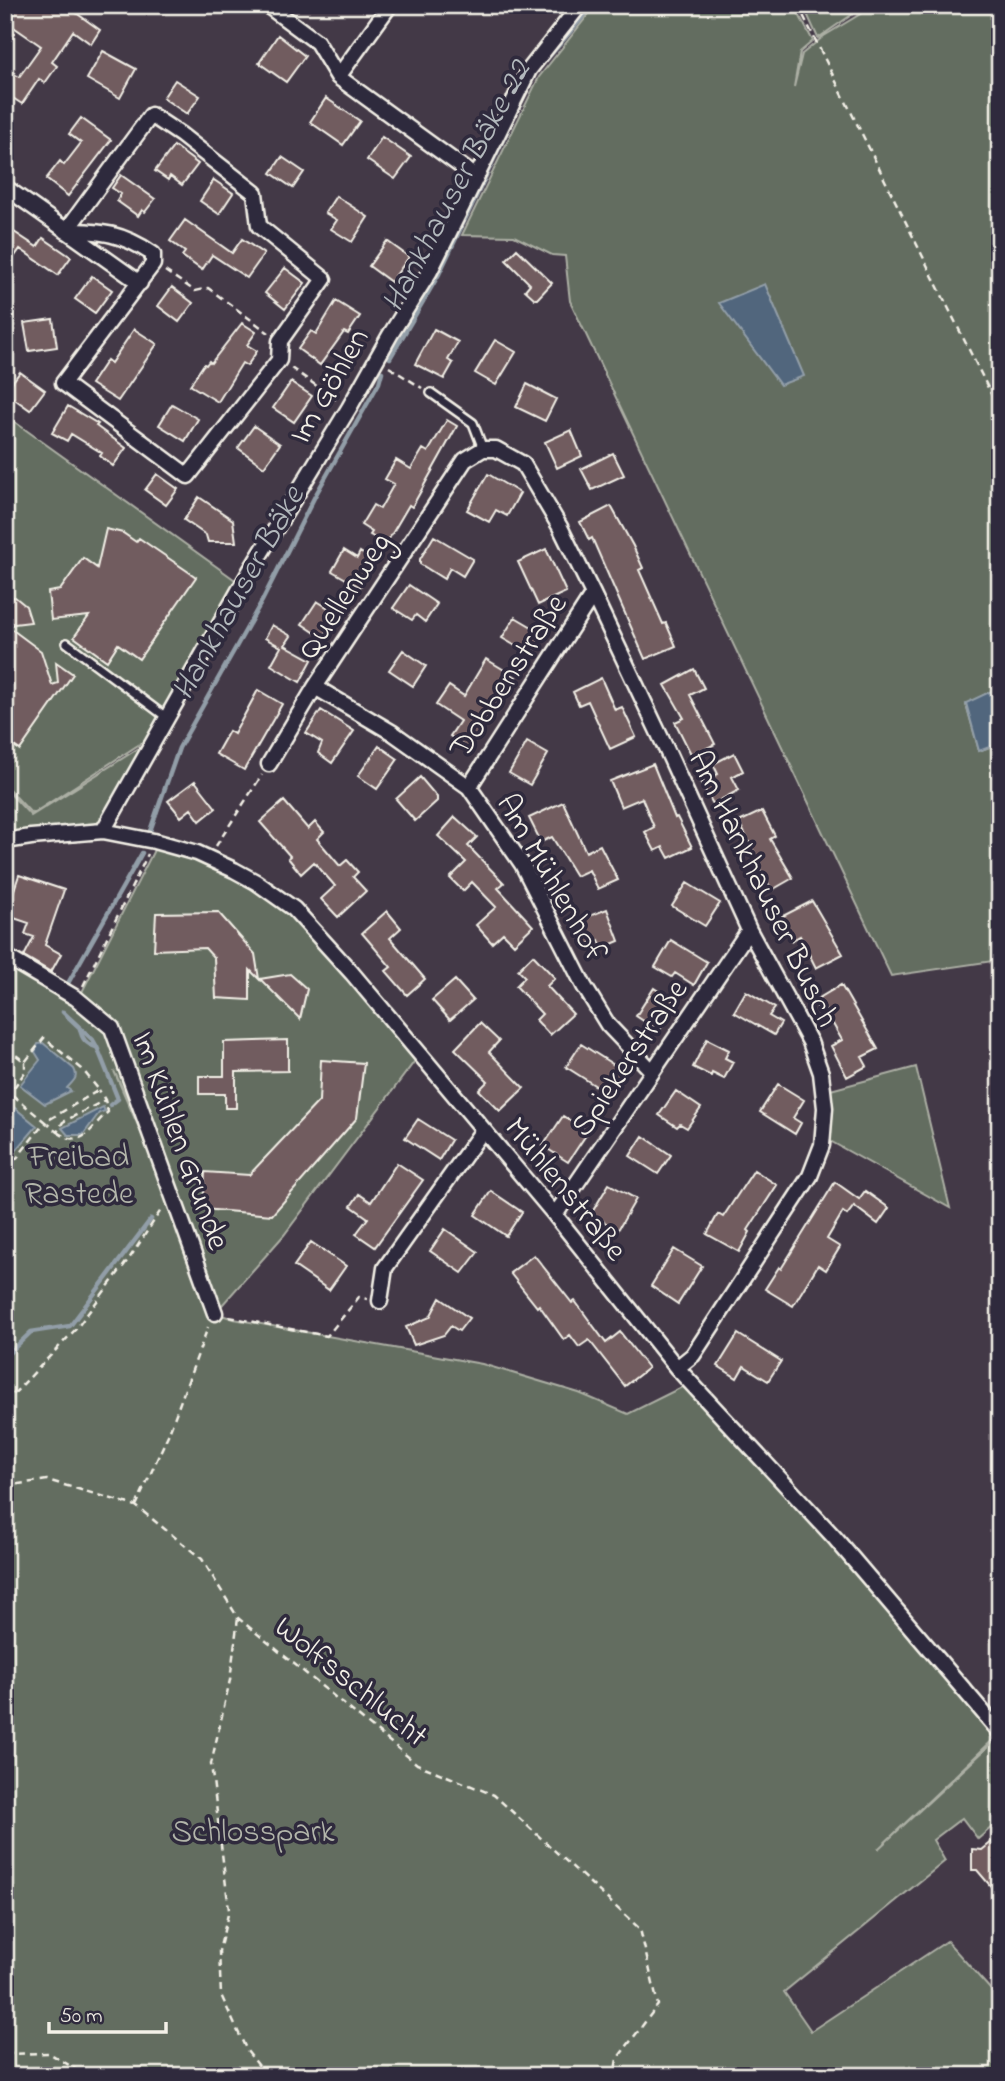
<svg xmlns="http://www.w3.org/2000/svg" width="1005" height="2081" font-family="'Indie Flower',sans-serif">
  <style>
    .green { fill: #636d61; stroke: #acafa4; stroke-width: 2; fill-rule: evenodd }
    .water { fill: #51667d; stroke: #929ea8; stroke-width: 2 }
    .lines { fill: none; stroke-linecap: round; stroke-linejoin: round }
    .stream { stroke: #929ea8; stroke-width: 4.5 }
    .building { fill: #715b5f; stroke: #f4f1e8; stroke-width: 2 }
    .lane-casing { stroke: #f4f1e8; stroke-width: 12 }
    .street-casing { stroke: #f4f1e8; stroke-width: 19 }
    .path { stroke: #f4f1e8; stroke-width: 2.5; stroke-dasharray: 7 5; stroke-linecap: butt }
    .lane { stroke: #2f2a3d; stroke-width: 7 }
    .street { stroke: #2f2a3d; stroke-width: 14 }
    .labels { text-anchor: middle; stroke-width: 7; stroke-linejoin: round; paint-order: stroke }
    .street-label { font-size: 32px; fill: #f4f1e8; stroke: #2f2a3d }
    .park-label { font-size: 32px; fill: #b3b6ab; stroke: #2f2a3d }
    .water-label { font-size: 33px; font-style: italic; fill: #b3b9bd; stroke: #2f2a3d }
  </style>
  <rect width="100%" height="100%" fill="#433947"/>
  <filter id="ink" filterUnits="userSpaceOnUse"><feTurbulence type="fractalNoise" baseFrequency=".0143" numOctaves="2"/><feDisplacementMap in="SourceGraphic" scale="14" xChannelSelector="R" yChannelSelector="G"/><feConvolveMatrix kernelMatrix="1 2 1 2 8 2 1 2 1" color-interpolation-filters="sRGB"/></filter>
  <g filter="url(#ink)">
    <path class="green" d="M596,5H794L813,41L800,52L794,87L802,54L824,36L872,7L879,5H1000V687L966,704L979,751L1000,743V960L891,976L570,301L565,256L552,255L514,236L462,235L539,77Z
      M803,5H866L818,38Z
      M5,415L238,582L149,738L32,814L5,785Z
      M147,743L101,827L5,838V788L31,816Z
      M156,846L179,847L294,909L420,1054L284,1235L215,1313L234,1319L482,1364L579,1393L628,1414L684,1386L845,1550L999,1734L878,1849L1000,1736V1820L978,1839L962,1818L933,1840L945,1861L784,1992L811,2031L947,1941L1000,2000V2076H5V960L79,998ZM114,1071L168,1182L164,1185Z
      M916,1067L950,1208L823,1137V1092Z"/>
    <path class="water" d="M765,284L804,376L780,385L719,303Z
      M1000,687V743L979,751L966,703Z
      M43,1043L74,1069C79,1078 73,1081 67,1088L71,1091L45,1104L20,1085L40,1060L35,1052L38,1044Z
      M5,1100L37,1126L14,1153L5,1146Z
      M103,1107L105,1111L99,1113L83,1135H68L62,1128Z"/>
    <g class="lines">
      <path class="stream" d="M390,358L439,274L535,73L593,5
        M150,831L179,748L262,601L315,496L379,383L382,372
        M67,985L142,853
        M63,1012L93,1040L97,1047L118,1099L110,1105
        M80,1029C82,1039 86,1044 96,1047
        M5,1357L31,1332L70,1326L151,1219"/>
    </g>
    <path class="building" d="M5,5H65L100,30L91,44L73,31L52,62L57,66L45,83L39,79L22,104L5,93V68L19,77L41,46L5,21Z
      M278,35L305,56L286,82L259,63Z
      M103,51L136,69L120,98L87,79Z
      M175,80L200,96L187,114L163,98Z
      M326,98L360,121L343,145L310,122Z
      M81,118L111,140L68,196L46,179L60,161L64,165L81,143L69,134Z
      M382,137L411,157L395,179L367,160Z
      M174,146L198,164L182,185L170,176L168,180L155,171Z
      M282,157L304,172L293,188L271,173Z
      M121,175L155,199L145,212L142,210L138,216L117,201L121,194L112,188Z
      M214,180L233,193L219,214L200,201Z
      M336,196L368,217L352,242L331,229L337,220L325,213Z
      M185,220L232,253L242,239L264,254L247,278L212,255L202,270L182,256L185,252L170,241Z
      M5,226L37,247L43,238L71,257L58,275L20,249L5,270Z
      M387,241L409,257L391,282L369,266Z
      M517,249L552,283L537,299H535L525,290L530,284L506,260Z
      M285,268L305,283L285,309L265,293Z
      M92,276L112,290L95,313L75,299Z
      M172,287L193,303L179,322L158,306Z
      M336,301L360,316L348,334L344,332L320,365L298,349L311,331L316,334Z
      M53,319L57,347L29,351L24,323Z
      M242,323L256,332L247,345L257,351L247,366L242,363L218,402L190,385L204,364L206,365L209,361L211,363Z
      M134,329L157,344L118,401L91,384L107,360L111,363Z
      M434,329L458,342L448,360L453,363L444,379L415,364Z
      M495,340L516,352L496,385L475,373Z
      M20,372L45,390L30,410L5,392Z
      M291,382L312,396L294,422L273,408Z
      M527,384L556,399L545,421L516,407Z
      M172,404L198,419L185,441L159,425Z
      M68,406L98,424L96,426L126,448L113,466L100,456L102,453L71,434L67,441L52,433Z
      M447,420L457,426L412,507L409,505L386,544L370,535L372,532L361,525L373,505L380,509L394,484L385,479L396,460L411,469L423,449L428,452Z
      M254,426L280,444L264,467L238,448Z
      M571,430L582,456L557,468L545,442Z
      M613,453L624,475L592,490L581,469Z
      M157,474L178,489L166,505L145,490Z
      M488,474L520,493L507,516L496,510L489,522L467,510Z
      M199,497L233,520L236,542H208L206,535L184,520Z
      M611,506L633,546L643,568L639,570L663,624L666,623L676,646L645,659L592,538L589,540L580,522Z
      M106,529L123,533L136,542L139,538L196,577L139,659L118,644L107,661L74,637L89,616L51,620L48,592L60,590L83,558L97,568Z
      M434,536L473,559L463,576L450,568L444,579L420,564V559Z
      M546,549L566,592L538,605L518,562Z
      M344,550L357,558L360,552L375,562L360,587L332,571Z
      M409,585L437,604L425,622L416,615L412,620L393,608Z
      M15,597L26,606L31,622L6,625L41,651L52,685L58,683L56,662L73,674L20,750L5,740V598Z
      M317,601L338,614L323,638L302,624Z
      M515,617L544,634L531,655L502,638Z
      M272,625L291,636L285,645L312,660L300,682L271,665L281,647L265,638Z
      M403,650L426,666L413,686L389,670Z
      M486,659L516,677L468,749L450,736L460,721L436,705L449,686L464,696Z
      M694,669L704,688L690,695L715,744L692,756L675,722L684,718L665,685Z
      M601,678L615,710L622,707L636,737L610,749L588,701L579,705L573,692Z
      M258,690L282,704L244,770L216,754L229,731L234,734Z
      M321,710L354,731L332,763L318,753L322,743L306,733Z
      M527,742L548,754L530,785L509,773Z
      M379,746L398,759L377,789L358,776Z
      M734,753L743,771L732,777L739,790L713,804L701,783L718,774L713,764Z
      M653,764L675,818L677,817L692,847L669,858L663,847L655,851L645,832L654,827L642,798L621,807L610,781Z
      M420,777L437,797V801L415,821L396,799Z
      M195,781L216,808L200,821L191,809L181,817L168,801Z
      M284,801L308,829L315,822L324,832L317,839L340,866L347,860L358,872L353,877L366,891L338,917L321,899L335,886L314,862L301,874L288,858L290,856L260,822Z
      M563,802L586,852L600,845L618,880L598,889L589,870L576,876L552,837L541,842L529,818Z
      M762,811L775,836L770,839L793,878L772,890L758,866L760,864L739,822Z
      M455,817L477,837L468,846L504,883L498,888L533,926L514,944L503,933L492,943L476,925L496,907L472,882L463,891L450,878L466,862L438,836Z
      M19,875L64,890L45,945L61,954L51,972L24,956L34,937L25,934L29,923L5,915V897L11,899Z
      M687,883L720,903L705,926L672,906Z
      M812,901L843,954L816,968L800,936L791,941L779,918Z
      M607,909L619,941L602,948L599,940L584,946L574,922Z
      M387,911L401,928L390,938L425,979L407,995L386,971L391,967L362,933Z
      M218,912L255,954L259,979L250,970V1000L216,998L214,958L205,948L154,950L156,913Z
      M671,940L707,962L694,985L675,973L672,977L655,967Z
      M533,955L555,978L547,986L573,1014L550,1035L536,1020L542,1014L516,986L525,977L518,970Z
      M290,974L307,989L300,1019L260,979Z
      M455,980L473,1000L450,1020L432,1000Z
      M841,985L878,1049L862,1057L867,1066L847,1077L831,1046L842,1040L825,1010L821,1013L814,1001Z
      M654,988L677,1003L659,1031L636,1016Z
      M746,991L775,1008L769,1016L781,1023L774,1035L734,1012Z
      M480,1023L499,1041L489,1052L524,1088L500,1111L479,1090L488,1081L455,1049Z
      M707,1039L729,1050L725,1058L733,1062L724,1079L712,1073L711,1076L693,1067Z
      M288,1040V1071L236,1072V1108H225V1094H199V1076H224V1042Z
      M581,1044L625,1072L610,1095L566,1067Z
      M321,1060L364,1063L357,1118L272,1215L203,1209L205,1172L249,1175L319,1101Z
      M778,1084L804,1100L793,1118L801,1123L795,1134L760,1112Z
      M676,1091L701,1108L687,1128L680,1124L677,1127L659,1115Z
      M563,1116L588,1132L568,1162L543,1146Z
      M418,1119L451,1140L439,1160L405,1138Z
      M643,1136L671,1155L658,1174L630,1156Z
      M397,1163L423,1180L375,1247L356,1234L368,1218L351,1206L359,1194L371,1202Z
      M754,1170L777,1185L748,1230L750,1232L739,1252L707,1234L718,1214L723,1217Z
      M835,1182L859,1199L865,1191L889,1208L878,1224L854,1206L847,1215L843,1212L827,1239L840,1247L826,1270L818,1265L793,1306L765,1289L779,1267L781,1269Z
      M609,1184L636,1199L618,1230L591,1214Z
      M491,1191L522,1212L506,1236L475,1215Z
      M445,1229L478,1252L462,1273L430,1251Z
      M311,1242L346,1266L329,1290L294,1266Z
      M674,1249L702,1266L678,1304L651,1286Z
      M534,1255L572,1303L575,1301L606,1343L620,1332L648,1368L625,1386L589,1340L579,1347L570,1335L564,1340L539,1305L537,1307L510,1273Z
      M440,1298L469,1318L459,1331L451,1326L444,1335L414,1345L406,1327L430,1317Z
      M738,1334L781,1361L768,1381L744,1366L737,1378L718,1366Z
      M993,1841L1000,1848V1897L977,1870H972V1849L982,1850Z"/>
    <g class="lines">
      <g class="lane-casing">
        <path id="lane" d="M431,393L473,423L483,449
          M67,643L166,717"/>
      </g>
      <g class="street-casing">
        <path id="street" d="M267,5L317,42L338,77L476,177
          M338,77L390,5
          M151,115L181,135L255,193L259,226L324,279L280,341L279,360L188,476L63,383L153,264V254C122,233 102,231 66,231Z
          M5,187L140,283
          M315,687L393,733L469,787L522,864L584,986L608,1025L652,1071
          M269,764L315,687L465,460L483,449H496L523,464L560,527L593,594L670,757L749,930L810,1042L821,1073L825,1108L822,1145L810,1176L693,1355L677,1368
          M469,787L593,594
          M103,831L250,571L349,408L390,335L430,271L529,70L580,5
          M5,841L31,837L103,831L154,841L197,853L234,870L256,882L294,909L352,973L555,1215L677,1368L834,1537L1000,1732
          M5,956L76,998L112,1028L215,1313
          M555,1215L749,930
          M380,1301L385,1268L483,1130"/>
      </g>
      <path class="path" d="M798,5L1000,412
        M165,271L195,291L208,288L269,333
        M389,367L422,388
        M291,368L337,400
        M216,846L262,775
        M83,986L148,854
        M5,1054L13,1053L25,1062L44,1038L82,1069L99,1090L45,1122L57,1132L63,1122L105,1100L99,1090
        M5,1090L10,1093L25,1072V1062
        M57,1132C85,1150 89,1128 108,1112L105,1100
        M5,1150L16,1159L45,1122L10,1093
        M229,1317L327,1336L359,1297L367,1299
        M5,1403L76,1329L131,1256L161,1210
        M5,1486L47,1480L136,1506L202,1559L238,1618L417,1764L494,1795L640,1929L658,2005L617,2059L614,2076
        M136,1506L168,1435L208,1327
        M238,1618L230,1680L211,1764L229,1910L219,1951L221,1995L247,2051L267,2076
        M5,2054L49,2053L87,2076"/>
      <use href="#lane" class="lane"/>
      <use href="#street" class="street"/>
    </g>
  </g>
  <g class="labels">
    <g class="street-label">
      <text transform="translate(328 385) rotate(-60)" y="11">Im Göhlen</text>
      <text transform="translate(343 595) rotate(-57)" y="11">Quellenweg</text>
      <text transform="translate(507 675) rotate(-57)" y="11">Dobbenstraße</text>
      <text transform="translate(553 877) rotate(60)" y="11">Am Mühlenhof</text>
      <text transform="translate(765 888) rotate(64)" y="11">Am Hankhauser Busch</text>
      <text transform="translate(628 1057) rotate(-56)" y="11">Spiekerstraße</text>
      <text transform="translate(182 1140) rotate(70)" y="11">Im Kühlen Grunde</text>
      <text transform="translate(567 1188) rotate(51)" y="11">Mühlenstraße</text>
      <text transform="translate(352 1680) rotate(39)" y="11">Wolfsschlucht</text>
    </g>
    <g class="park-label">
      <text x="79" y="1166">Freibad<tspan x="79" dy="37">Rastede</tspan></text>
      <text x="253" y="1841">Schlosspark</text>
    </g>
    <g class="water-label">
      <text transform="translate(454 185) rotate(-62)" y="12">Hankhauser Bäke 22</text>
      <text transform="translate(236 592) rotate(-61)" y="12">Hankhauser Bäke</text>
    </g>
  </g>
  <rect width="1005" height="2081" fill="none" stroke="#2f2a3d" stroke-width="28"/>
  <rect x="14" y="14" width="977" height="2053" fill="none" stroke="#f4f1e8" stroke-width="2.5" filter="url(#ink)"/>
  <path d="M49 2022v10h117v-10" fill="none" stroke="#f4f1e8" stroke-width="3.5"/>
  <text x="60" y="2022" font-size="21" fill="#f4f1e8" stroke="#2f2a3d" stroke-width="5" paint-order="stroke">50 m</text>
</svg>
